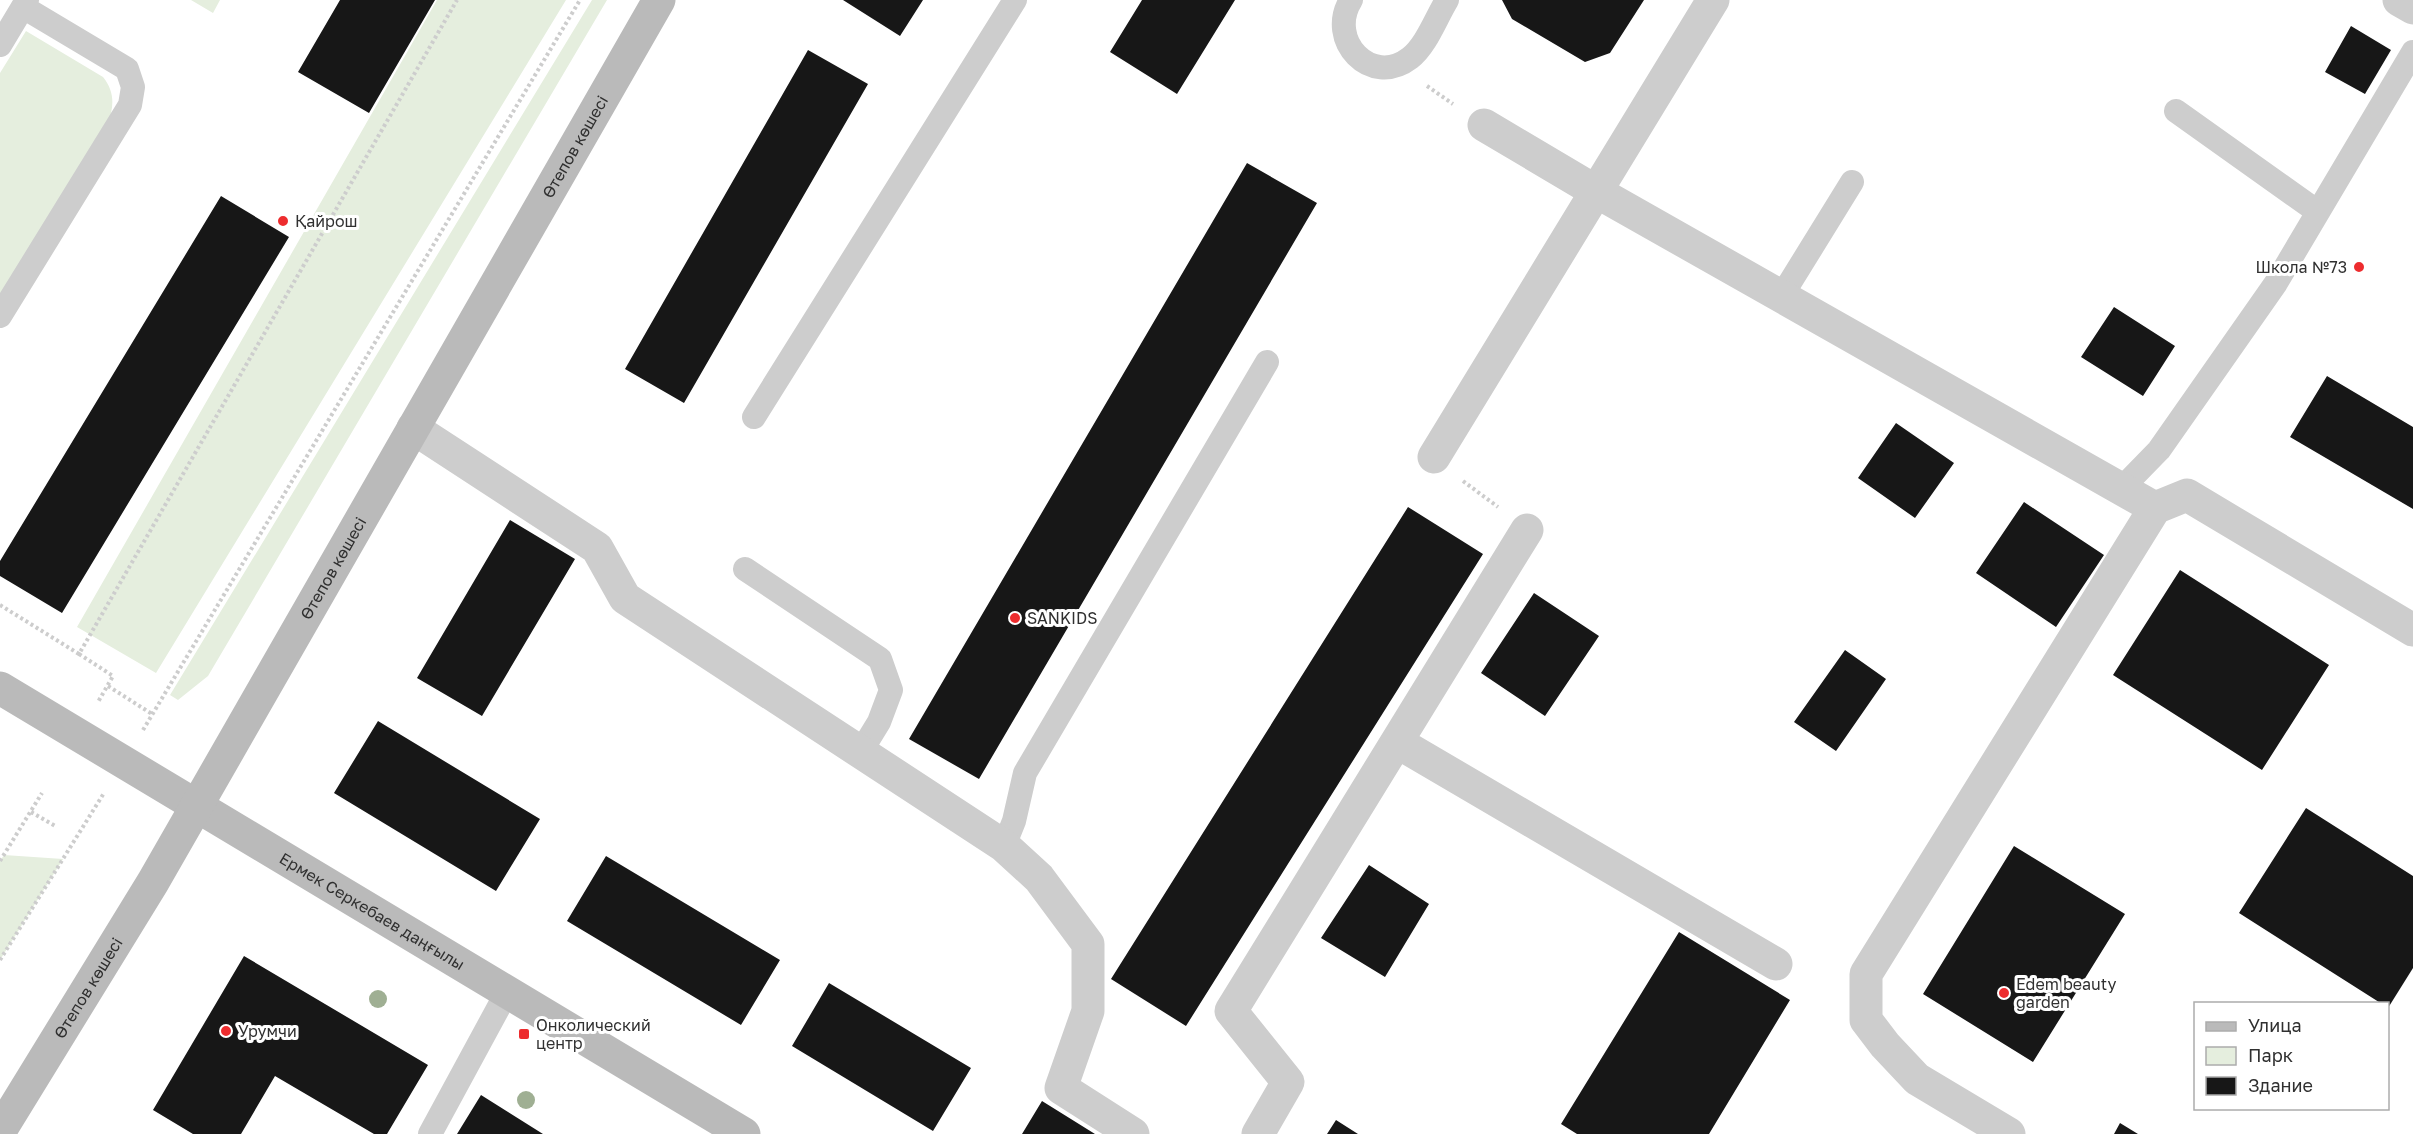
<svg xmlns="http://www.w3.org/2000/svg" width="2413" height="1134" font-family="'Golos Text',sans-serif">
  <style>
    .green { fill: #e5eede }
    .building { fill: #171717 }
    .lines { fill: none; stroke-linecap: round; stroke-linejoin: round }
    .path { stroke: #cdcdcd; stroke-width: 4; stroke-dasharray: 3 3; stroke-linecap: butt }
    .lane { stroke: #cdcdcd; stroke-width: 24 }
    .street { stroke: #cdcdcd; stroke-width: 33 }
    .secondary { stroke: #bababa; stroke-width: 33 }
    .tree { fill: #9faf93 }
    .poi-dot { fill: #ed2c2e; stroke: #fff; stroke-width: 2 }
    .labels { text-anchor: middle; stroke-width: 6; stroke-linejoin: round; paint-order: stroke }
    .street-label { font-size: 16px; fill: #303030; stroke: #fff }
    .poi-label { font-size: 16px; fill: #303030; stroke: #fff; text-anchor: start }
  </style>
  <rect width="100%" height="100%" fill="#fff"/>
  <path class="green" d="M191,0H220L213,13Z
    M437,0H566L156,673L77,627Z
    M592,0H607L208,676L178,700L170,695Z
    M26,31L103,77C115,92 114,106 108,124L0,297V73Z
    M4,855L63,859L0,960V861Z"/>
  <path class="building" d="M340,0H435L369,113L298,72Z
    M843,0H923L900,36Z
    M1142,0H1235L1177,94L1110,52Z
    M1502,0H1644L1610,53L1585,62L1512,19Z
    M2351,26L2391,50L2365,94L2325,72Z
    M808,50L868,84L684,403L625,369Z
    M1247,163L1317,203L979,779L909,739Z
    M221,196L289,237L62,613L0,576V561Z
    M2114,307L2175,346L2143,396L2081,357Z
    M2327,376L2413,427V509L2290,437Z
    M1896,423L1954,463L1915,518L1858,478Z
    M2024,502L2104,555L2056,627L1976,573Z
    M1408,507L1483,554L1186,1026L1111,979Z
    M510,520L575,559L482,716L417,678Z
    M2180,570L2329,665L2262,770L2113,675Z
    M1534,593L1599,636L1545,716L1481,673Z
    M1845,650L1886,679L1836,751L1794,722Z
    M378,721L540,819L496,891L334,793Z
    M2306,808L2413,876V968L2388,1008V1004H2382L2239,913Z
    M2014,846L2125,914L2033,1062L1923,994Z
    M606,856L780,960L741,1025L567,921Z
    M1369,865L1429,904L1385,977L1321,938Z
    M1679,932L1790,1000L1709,1134H1577L1561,1124Z
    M244,956L428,1065L387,1134H374L275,1076L241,1134H193L153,1110Z
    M829,983L971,1068L933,1131L792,1046Z
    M481,1095L543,1134H457Z
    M1042,1101L1095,1134H1022Z
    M1336,1120L1358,1134H1327Z
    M2120,1123L2138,1134H2114Z"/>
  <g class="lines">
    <path class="path" d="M1427,86L1453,104
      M1463,481L1498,507
      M0,605L79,654L457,0
      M79,654L113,676L98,702
      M108,686L152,714
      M143,730L580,0
      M31,812L57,827
      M0,861L42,793
      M0,960L104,793"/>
    <path class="lane" d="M1351,0C1326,40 1371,88 1410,58C1426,46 1436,18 1447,0
      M0,45L27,0
      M2176,111L2318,212
      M1781,297L1852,182
      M0,316L130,105L133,87L127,69L23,7
      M754,417L1015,0
      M2121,489L2159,450L2276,283L2413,52
      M745,569L880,659L891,690L879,722L860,753
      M1004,846L1014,821L1025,773L1267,362
      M430,1134L507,992"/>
    <path class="street" d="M2399,0L2413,8
      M1484,125L1597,192L2155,508
      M413,428L597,548L625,598L1004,846L1039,878L1088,944V1011L1061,1088L1133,1134
      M1434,457L1713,0
      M1397,742L1776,964
      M1258,1134L1288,1082L1231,1011L1527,530
      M2009,1134L1917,1079L1885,1045L1866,1020V974L2155,508L2187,495L2413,630"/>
    <g class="secondary">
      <path id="s1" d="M0,688L744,1134"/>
      <path id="s2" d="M0,1131L153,882L659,0"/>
    </g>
  </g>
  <g class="tree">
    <circle cx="378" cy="999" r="9"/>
    <circle cx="526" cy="1100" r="9"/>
  </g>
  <g class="poi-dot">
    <circle cx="283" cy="221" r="6"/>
    <circle cx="2359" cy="267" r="6"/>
    <circle cx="1015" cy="618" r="6"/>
    <circle cx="2004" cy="993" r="6"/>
    <circle cx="226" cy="1031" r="6"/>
    <rect x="518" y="1028" width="12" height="12" rx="3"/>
  </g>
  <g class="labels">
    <g class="street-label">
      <text dy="6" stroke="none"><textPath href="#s2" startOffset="1140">Өтепов көшесі</textPath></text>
      <text dy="6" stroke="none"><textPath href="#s2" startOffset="654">Өтепов көшесі</textPath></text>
      <text dy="6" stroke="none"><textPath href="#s1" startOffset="434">Ермек Серкебаев даңғылы</textPath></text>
      <text dy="6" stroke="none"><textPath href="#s2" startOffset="168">Өтепов көшесі</textPath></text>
    </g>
    <g class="poi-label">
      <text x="295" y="227">Қайрош</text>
      <text x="2347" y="273" text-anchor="end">Школа №73</text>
      <text x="1027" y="624">SANKIDS</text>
      <text x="2016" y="990">Edem beauty<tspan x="2016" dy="18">garden</tspan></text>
      <text x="536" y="1031">Онколический<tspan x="536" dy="18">центр</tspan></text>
      <text x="238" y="1037">Урумчи</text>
    </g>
  </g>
  <rect x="2194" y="1002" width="195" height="108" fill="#ffffff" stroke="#acacac" stroke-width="1.5"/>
  <rect x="2206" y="1022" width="30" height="9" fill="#bababa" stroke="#acacac" stroke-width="1.5"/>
  <text x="2248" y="1032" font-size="18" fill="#303030">Улица</text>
  <rect x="2206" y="1047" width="30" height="18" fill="#e5eede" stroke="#acacac" stroke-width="1.5"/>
  <text x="2248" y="1062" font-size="18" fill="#303030">Парк</text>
  <rect x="2206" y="1077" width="30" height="18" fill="#171717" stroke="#acacac" stroke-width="1.5"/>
  <text x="2248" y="1092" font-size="18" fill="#303030">Здание</text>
</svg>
